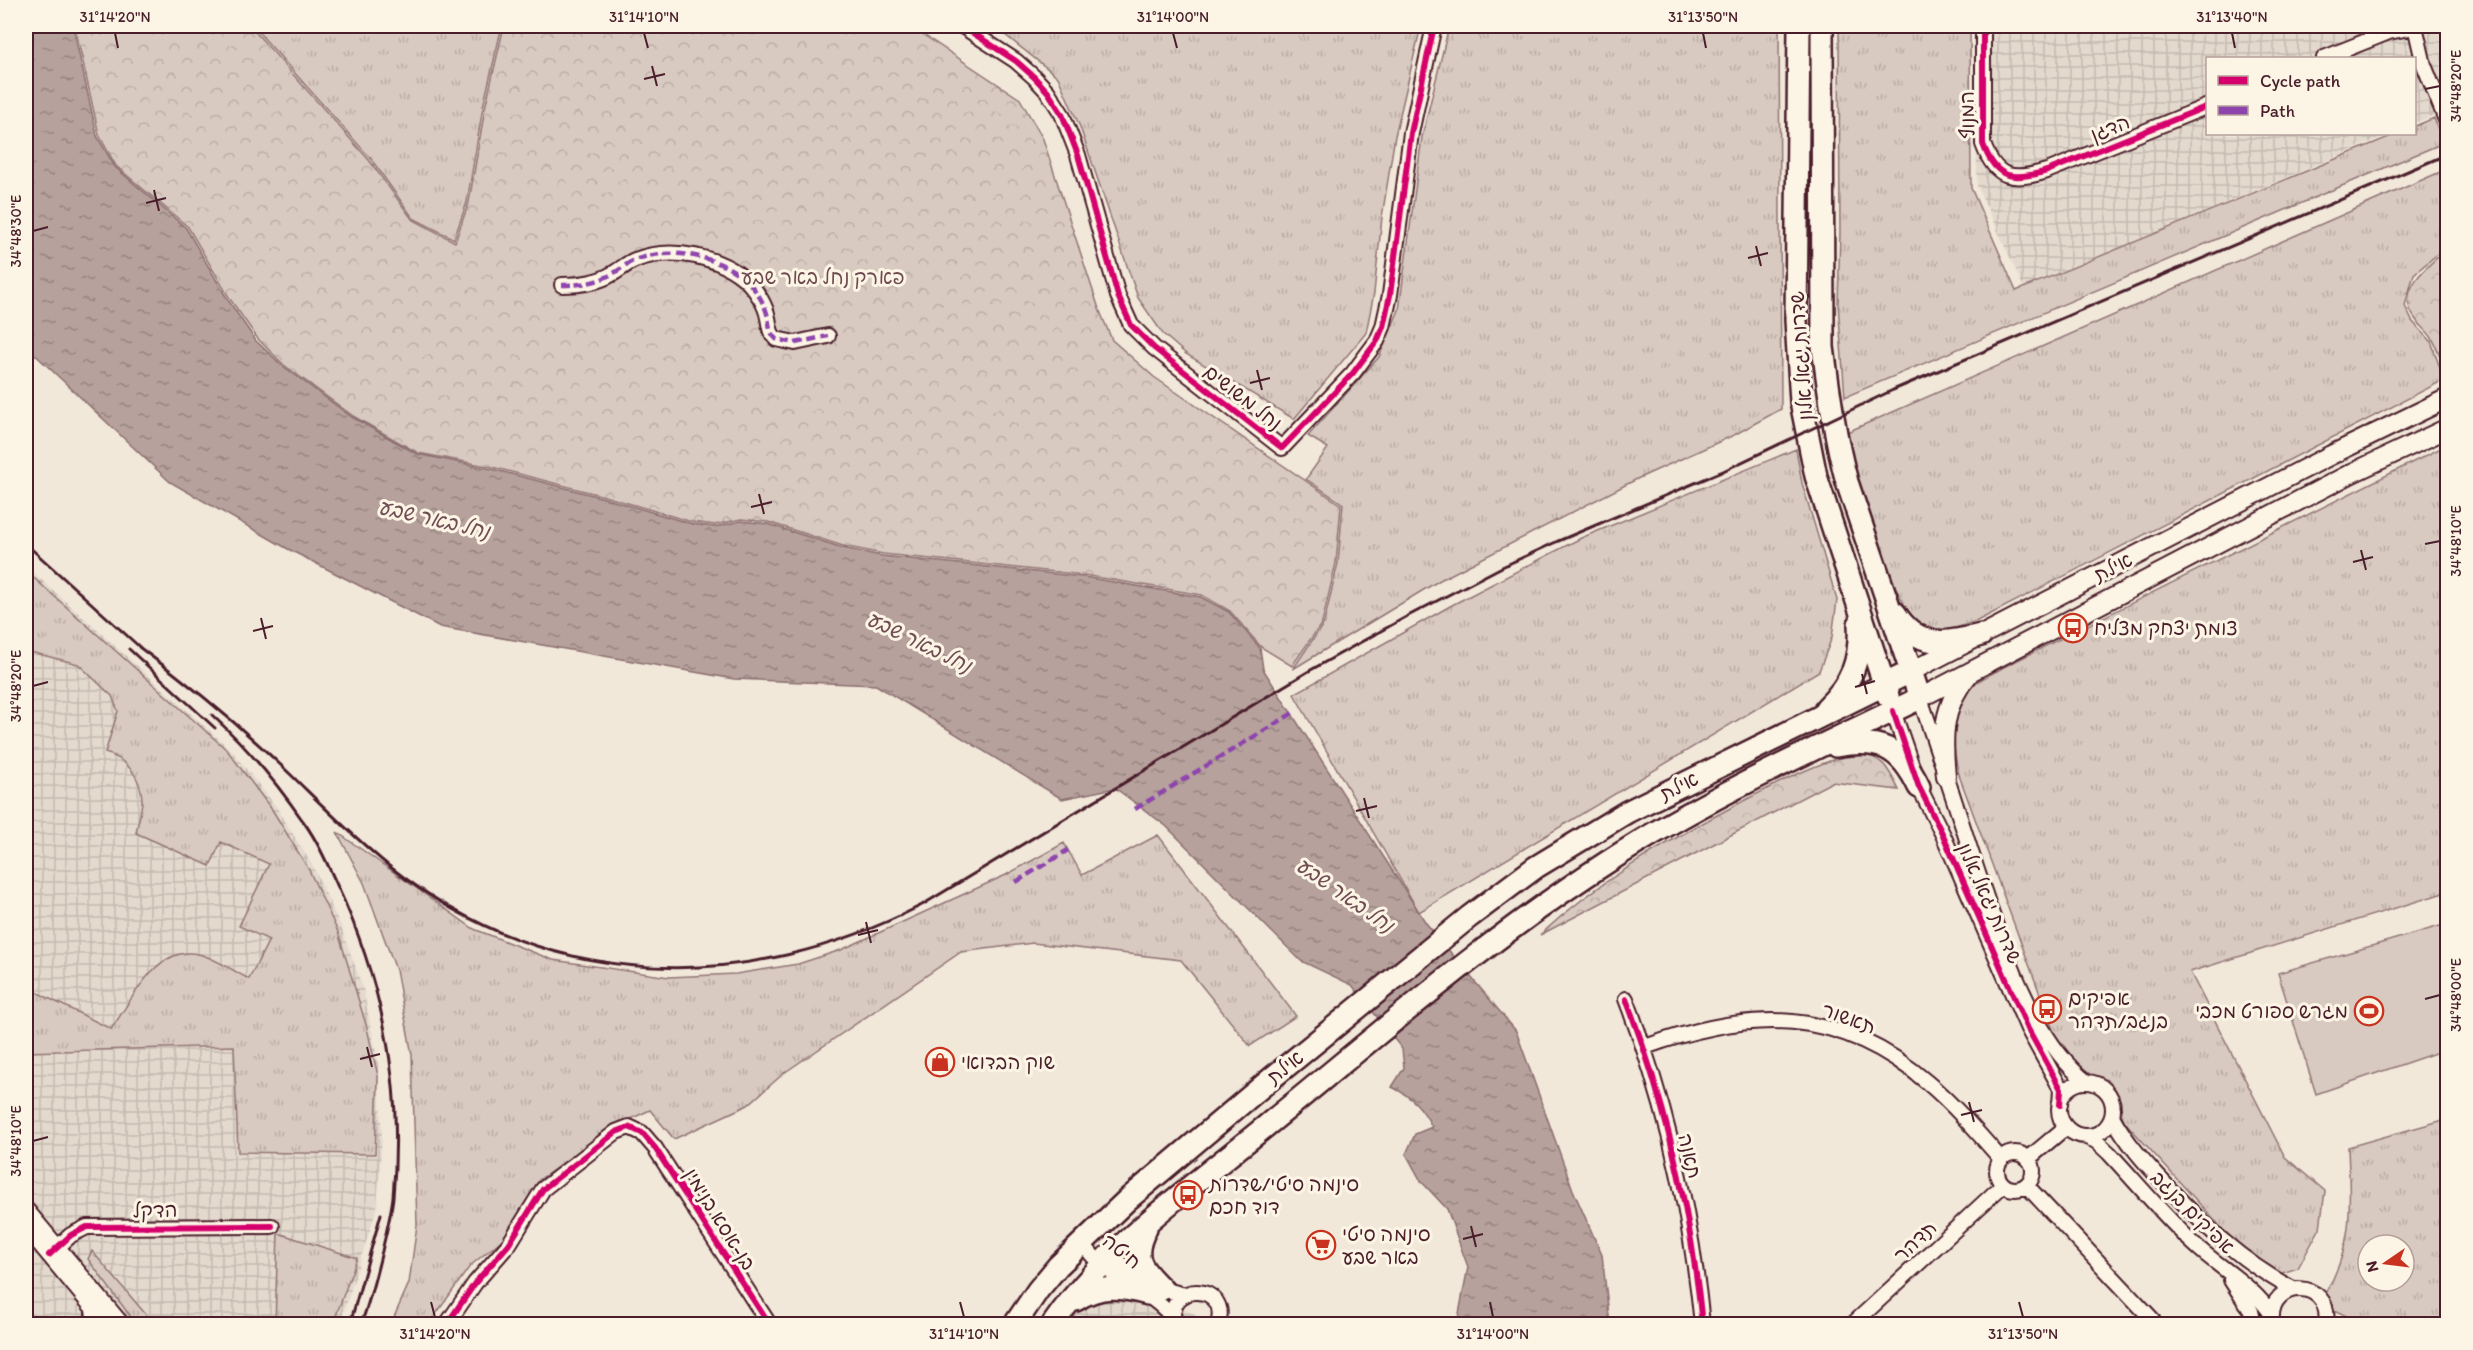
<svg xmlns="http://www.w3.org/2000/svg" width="2473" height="1350" font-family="Itim,'Playpen Sans Hebrew',sans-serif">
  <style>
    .industrial { fill: url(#industrial-grid) }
    .grass { fill: url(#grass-tufts); stroke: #917476; stroke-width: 1.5; fill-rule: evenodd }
    .park { fill: url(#park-crowns); stroke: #917476; stroke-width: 1.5 }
    .pitch { fill: #d8cac0; stroke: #917476; stroke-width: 1.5 }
    .water { fill: url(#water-ripples); stroke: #8b6d6f; stroke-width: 1.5 }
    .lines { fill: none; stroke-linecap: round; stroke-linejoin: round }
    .minor-casing { stroke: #4a1f2b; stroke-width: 18 }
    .major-casing { stroke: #4a1f2b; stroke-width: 22 }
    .highway-casing { stroke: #4a1f2b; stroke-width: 26 }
    .minor { stroke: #fcf5e5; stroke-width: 14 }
    .major { stroke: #fcf5e5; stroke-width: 18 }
    .highway { stroke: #fcf5e5; stroke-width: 21 }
    .rail { stroke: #4a1f2b; stroke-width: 3 }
    .quiet { stroke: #8e44ad; stroke-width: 4.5; stroke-dasharray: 9 4.5; stroke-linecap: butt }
    .cycleway-casing { stroke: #fcf5e5; stroke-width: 10 }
    .cycleway { stroke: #d6006c; stroke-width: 6 }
    .ticks { fill: none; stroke: #4a1f2b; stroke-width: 2 }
    .labels { text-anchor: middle; stroke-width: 6; stroke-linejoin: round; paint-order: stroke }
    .street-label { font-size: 20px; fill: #4a1f2b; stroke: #fcf5e5 }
    .park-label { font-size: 20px; fill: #6e4a50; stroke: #fcf5e5 }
    .poi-label { font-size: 20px; fill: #4a1f2b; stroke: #fcf5e5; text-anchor: start }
    .water-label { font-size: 21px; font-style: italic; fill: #704c53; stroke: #fcf5e5 }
    .neatline { fill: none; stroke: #4a1f2b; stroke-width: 2 }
    .ticks-label { font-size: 15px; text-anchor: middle; fill: #4a1f2b }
  </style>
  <defs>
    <pattern id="industrial-grid" width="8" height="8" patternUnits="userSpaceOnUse" patternTransform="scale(1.5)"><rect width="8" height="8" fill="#e4d9cd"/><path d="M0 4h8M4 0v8" fill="none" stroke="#c5bab0"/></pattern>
    <pattern id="grass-tufts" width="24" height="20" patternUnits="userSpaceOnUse" patternTransform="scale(1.5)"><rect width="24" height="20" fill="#d8cac0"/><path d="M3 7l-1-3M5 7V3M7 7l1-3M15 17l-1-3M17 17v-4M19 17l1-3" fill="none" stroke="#bbada5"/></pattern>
    <pattern id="park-crowns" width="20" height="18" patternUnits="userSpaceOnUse" patternTransform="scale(1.5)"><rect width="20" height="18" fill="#d8cac0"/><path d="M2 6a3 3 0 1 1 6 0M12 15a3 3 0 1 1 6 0" fill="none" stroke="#bbada5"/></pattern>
    <pattern id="water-ripples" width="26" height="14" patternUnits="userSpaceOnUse" patternTransform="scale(1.5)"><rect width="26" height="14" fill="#b6a19c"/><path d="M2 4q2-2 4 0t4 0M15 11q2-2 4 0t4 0" fill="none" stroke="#96837f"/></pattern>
  </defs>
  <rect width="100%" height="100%" fill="#f1e8da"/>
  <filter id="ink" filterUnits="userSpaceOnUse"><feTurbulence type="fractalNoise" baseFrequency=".0167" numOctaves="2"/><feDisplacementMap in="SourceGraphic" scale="12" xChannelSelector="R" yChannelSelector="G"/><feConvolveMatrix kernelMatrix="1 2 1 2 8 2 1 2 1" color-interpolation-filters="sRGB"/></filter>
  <g filter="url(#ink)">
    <path class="industrial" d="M1975,26H2447V110L2415,123L2414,58H2208V134H2390L2024,288L1977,186Z
      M26,566L231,750L275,805L314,868L341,927L363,988L378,1062L382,1137L377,1208L340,1324H26Z
      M1109,1297L1145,1298L1179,1306L1214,1324H1070L1077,1312Z"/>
    <path class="grass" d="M253,26H502L483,107L467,202L454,239L413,218L371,159Z
      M994,26H1421L1395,136L1382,217L1374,293L1366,333L1294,419L1186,354L1163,334L1138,298L1080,127L1058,77Z
      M1449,26H1779L1781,409L1734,435L1639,478L1440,580L1293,669L1324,623L1338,563L1343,504L1306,479L1328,448L1308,436L1379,357L1399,310L1422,137Z
      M1839,26H1970L1971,188L2016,291L2396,134H2414L2415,126L2434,118L2443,143L1845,397L1838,304L1840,232Z
      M2447,169V246L2414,274L2405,306L2412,321L2431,341L2444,380L1977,621C1959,627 1937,637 1920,624C1890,603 1857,473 1845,433Z
      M2447,445V892L2190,972L2285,1157L2325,1191L2320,1228L2298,1268L2279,1274L2237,1245L2125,1122L2109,1086L2101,1079L2088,1075L2061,1051L1960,778C1951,745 1947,706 1977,682C1984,677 1994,673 2002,668Z
      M1796,449L1802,483L1837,600L1832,637L1819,671L1419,912L1294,694L1452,605L1581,538Z
      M26,571L227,750L273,811L309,870L338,932L367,1028L378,1076L375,1154L238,1152L234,1046L26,1052V987L111,1029C132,1001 155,945 198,954C216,958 233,971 249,979L269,940L239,926L269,864L221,842L210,866L136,833C138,822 142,810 142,799C141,777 126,758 105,753L118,711L112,696L78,664L26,651Z
      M337,832L474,929L553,960L669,977L736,974L798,964L841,950L1006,875L1064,843L1082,875L1158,835L1296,1016L1250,1046L1181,960L1033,943L961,952L784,1073L748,1105L674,1139L650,1110L620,1124L539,1180L508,1235L470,1266L429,1324H391L409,1283L417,1225L412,1055L396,970L364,883Z
      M2447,1119V1324H2363L2334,1310L2325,1294C2355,1243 2350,1204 2348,1147ZM2368,1245H2404V1281H2368Z
      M278,1233L357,1258L333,1324H275Z
      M92,1251L154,1324H136L88,1259Z"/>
    <path class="park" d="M75,26H250L369,160L412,219L455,242L469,202L485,108L504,26H910L1020,99L1043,139L1099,309L1112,340L1154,377L1341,505L1336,563L1322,623L1292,666L1261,647L1230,611L1202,595L1084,575L883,554L843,546L768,522L741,519L715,525L692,522L604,496L492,467L418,453L353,416L284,365L258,339L230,299L188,227L116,166L99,135Z
      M2447,249V378C2443,365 2439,350 2432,338C2427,330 2419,325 2414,317C2395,290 2429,265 2447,249Z
      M1856,753C1883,757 1887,766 1899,790L1832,782L1540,935C1598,881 1665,843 1734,806C1774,785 1812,764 1856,753Z"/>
    <path class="pitch" d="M2447,924V1049L2316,1094L2278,973Z"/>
    <path class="water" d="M26,26H73L97,136L115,167L186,228L228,300L256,341L283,366L352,417L417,454L492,469L604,498L692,524L715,527L741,521L768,524L843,548L882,556L1084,577L1201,597L1229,612L1260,648L1263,669L1426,923L1516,1031L1573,1190L1602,1255L1610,1324H1457L1468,1267L1447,1209L1421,1181L1406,1154L1415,1134L1432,1127C1422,1107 1412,1097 1392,1087L1404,1068L1402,1049L1352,985L1301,961L1166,826L1115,788L1062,799L876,685L734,679L440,627L288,549L170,482L26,346Z"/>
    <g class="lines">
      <g class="minor-casing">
        <path id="minor" d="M962,26L1016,61L1034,77L1048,92L1062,114L1078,155L1118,296L1131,325L1154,348L1282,448L1353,373L1377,341L1383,327L1390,295L1411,133L1434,26
          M1983,26V144C1996,180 2013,181 2047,171L2208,106
          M2415,26L2424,65L2448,125
          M2324,58L2389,32L2415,27
          M562,285C579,285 597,283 612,274C620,270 627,263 635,260C671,246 721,256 748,282C757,291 766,306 768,318C770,327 769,332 776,339L795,343L828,336
          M1920,698C1937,748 1954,799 1970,849C1993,918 2028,1038 2087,1082
          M1893,711L1919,787L1943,835L2028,1029L2061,1089L2060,1105
          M1626,999C1666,1103 1691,1214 1702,1324
          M1645,1047C1750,1009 1839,1006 1928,1083C1955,1106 1978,1133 2001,1159
          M2059 1109a27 27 0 1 1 54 0a27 27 0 1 1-54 0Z
          M2112,1116C2126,1142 2145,1163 2166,1185C2204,1226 2243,1263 2293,1289
          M2086,1137L2096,1141L2109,1153C2137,1183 2164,1216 2194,1244C2219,1268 2253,1285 2272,1315
          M1997 1171a18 18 0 1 1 36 0a18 18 0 1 1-36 0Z
          M2028,1159L2066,1127
          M2026,1185L2152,1319
          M26,1209L122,1324
          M26,1228L101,1318
          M1081,1242C1088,1250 1095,1260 1104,1267C1128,1285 1154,1295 1173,1318
          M1105,1254L1162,1289L1185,1295
          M49,1255L71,1235L87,1227L272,1226
          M2231,1280L2251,1311L2254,1324
          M2272,1321C2268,1278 2333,1278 2326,1324
          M1174,1323C1165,1280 1231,1283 1218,1324
          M447,1324L475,1283L509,1244L543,1189L616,1132L629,1127L642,1133L655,1148L769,1324
          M1853,1324L2003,1185"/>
      </g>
      <g class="major-casing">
        <path id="major" d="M1912,671L2331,455L2448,398
          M1920,698L2352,473L2448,428
          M1946,776C1942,737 1942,705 1969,674"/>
      </g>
      <g class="highway-casing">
        <path id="highway" d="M1799,26L1796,320L1801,402L1816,476L1888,696
          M1895,613C1918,649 1945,644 1981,635
          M1826,708C1852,683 1861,660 1859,624
          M1836,746C1880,738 1900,747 1919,787
          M1146,1228C1131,1257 1140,1268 1162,1289
          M1076,1300C1101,1284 1121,1287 1148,1294
          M97,1313L102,1324
          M1015,1324L1038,1290L1058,1266L1127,1200L1272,1078L1469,917L1536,867L1627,812L1912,671
          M1053,1324C1106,1246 1194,1185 1266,1126C1378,1035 1487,939 1609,861C1707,797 1815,749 1920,698L1847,482C1835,438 1829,393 1823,347L1822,26"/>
      </g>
      <use href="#minor" class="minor"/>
      <use href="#major" class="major"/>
      <use href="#highway" class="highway"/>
      <path class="rail" d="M26,544L144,651
        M139,647C192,686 242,727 289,773C321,804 353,837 389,866C548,992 745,996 922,905L1309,671L1406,617L1502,567L1556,542L1721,472L1893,390L2448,154
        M129,649L215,728
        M212,715C247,747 276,782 303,821C317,840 327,863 337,885C383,983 403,1089 393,1197C391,1215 386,1233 382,1251C376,1275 370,1301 361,1324
        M350,1324L381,1214"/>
      <path class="quiet" d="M562,285C579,285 597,283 612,274C620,270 627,263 635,260C671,246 721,256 748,282C757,291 766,306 768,318C770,327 769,332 776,339L795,343L828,336
        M1135,809L1293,713
        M1016,882L1068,850"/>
      <g class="cycleway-casing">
        <path id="cycleway" d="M962,26L1016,61L1034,77L1048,92L1062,114L1078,155L1118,296L1131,325L1154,348L1282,448L1353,373L1377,341L1383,327L1390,295L1411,133L1434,26
          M1983,26V144C1996,180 2013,181 2047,171L2208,106
          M1893,711L1919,787L1943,835L2028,1029L2061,1089L2060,1105
          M1626,999C1666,1103 1691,1214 1702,1324
          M49,1255L71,1235L87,1227L272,1226
          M447,1324L475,1283L509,1244L543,1189L616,1132L629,1127L642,1133L655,1148L769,1324"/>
      </g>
      <use href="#cycleway" class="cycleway"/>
    </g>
  </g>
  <path class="ticks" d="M115,33L118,48M644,33L648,48M1173,33L1177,48M1703,33L1706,48M2232,33L2235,48M652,66L657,86M644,79L665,74M2425,89L2440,86M154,190L159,211M146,203L166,198M33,231L48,227M1756,246L1761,266M1748,258L1768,253M1257,370L1262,390M1250,383L1270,378M759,494L764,514M751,507L772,502M2425,544L2440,541M2361,550L2366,570M2353,562L2373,557M261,618L266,639M253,631L273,626M1862,674L1867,694M33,686L48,682M1855,687L1875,681M1364,798L1369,818M1356,811L1377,806M866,922L871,943M858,935L878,930M2425,999L2440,995M367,1047L372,1067M360,1059L380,1054M1969,1102L1974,1122M1961,1115L1982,1110M33,1141L48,1137M1471,1226L1476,1247M1463,1239L1483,1234M431,1302L435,1317M960,1302L964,1317M1490,1302L1493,1317M2019,1302L2023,1317"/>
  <defs>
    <g id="bus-ring" transform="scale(1.5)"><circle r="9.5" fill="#fcf5e5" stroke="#c8321e" stroke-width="1.5"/><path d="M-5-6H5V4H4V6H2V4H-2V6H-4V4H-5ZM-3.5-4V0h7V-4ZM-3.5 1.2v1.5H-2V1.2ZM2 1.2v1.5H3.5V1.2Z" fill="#c8321e"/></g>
    <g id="stadium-ring" transform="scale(1.5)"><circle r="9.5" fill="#fcf5e5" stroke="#c8321e" stroke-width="1.5"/><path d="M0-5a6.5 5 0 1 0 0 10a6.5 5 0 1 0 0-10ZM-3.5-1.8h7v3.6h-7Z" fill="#c8321e"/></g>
    <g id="shop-ring" transform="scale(1.5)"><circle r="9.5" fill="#fcf5e5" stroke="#c8321e" stroke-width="1.5"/><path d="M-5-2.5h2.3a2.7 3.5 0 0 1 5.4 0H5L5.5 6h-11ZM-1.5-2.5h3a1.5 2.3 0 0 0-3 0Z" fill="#c8321e"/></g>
    <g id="supermarket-ring" transform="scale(1.5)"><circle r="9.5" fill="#fcf5e5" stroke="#c8321e" stroke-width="1.5"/><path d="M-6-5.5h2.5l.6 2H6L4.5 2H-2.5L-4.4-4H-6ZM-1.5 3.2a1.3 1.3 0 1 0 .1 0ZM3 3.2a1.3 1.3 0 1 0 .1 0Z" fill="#c8321e"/></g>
  </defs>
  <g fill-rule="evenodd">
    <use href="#bus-ring" x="2073" y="628"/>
    <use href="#bus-ring" x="2047" y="1009"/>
    <use href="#stadium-ring" x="2369" y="1011"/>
    <use href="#shop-ring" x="940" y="1062"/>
    <use href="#bus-ring" x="1188" y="1195"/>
    <use href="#supermarket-ring" x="1321" y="1245"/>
  </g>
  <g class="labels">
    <g class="street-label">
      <text transform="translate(1967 115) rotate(-91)" y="7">המנוף</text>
      <text transform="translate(2110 128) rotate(-22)" y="7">הדגן</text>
      <text transform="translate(1801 356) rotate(-94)" y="7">שדרות יגאל אלון</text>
      <text transform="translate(1243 397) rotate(38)" y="7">נחל משושים</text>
      <text transform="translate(2113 567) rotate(-27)" y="7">אילת</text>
      <text transform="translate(1679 786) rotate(-27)" y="7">אילת</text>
      <text transform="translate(1990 903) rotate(66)" y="7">שדרות יגאל אלון</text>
      <text transform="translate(1849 1018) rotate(20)" y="7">תאשור</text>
      <text transform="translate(1285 1067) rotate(-39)" y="7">אילת</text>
      <text transform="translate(1690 1156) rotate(77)" y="7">תאנה</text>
      <text transform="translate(155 1210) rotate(-1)" y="7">הדקל</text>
      <text transform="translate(2193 1212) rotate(45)" y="7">אפיקים בנגב</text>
      <text transform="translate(720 1219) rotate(58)" y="7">בן-אסא בנימין</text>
      <text transform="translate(1915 1241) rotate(-43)" y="7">תדהר</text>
      <text transform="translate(1122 1251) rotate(39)" y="7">חיטה</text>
    </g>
    <g class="park-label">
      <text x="823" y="284">פארק נחל באר שבע</text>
    </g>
    <g class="poi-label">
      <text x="2094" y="635">צומת יצחק מצליח</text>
      <text x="2068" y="1005">אפיקים<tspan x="2068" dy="23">בנגב/תדהר</tspan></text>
      <text x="2348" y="1018" text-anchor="end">מגרש ספורט מכבי</text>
      <text x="961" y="1069">שוק הבדואי</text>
      <text x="1209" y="1191">סינמה סיטי/שדרות<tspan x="1209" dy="23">דוד חכם</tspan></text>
      <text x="1342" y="1241">סינמה סיטי<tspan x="1342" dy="23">באר שבע</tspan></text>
    </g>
    <g class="water-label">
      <text transform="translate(434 519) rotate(13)" y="7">נחל באר שבע</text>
      <text transform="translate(919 642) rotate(26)" y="7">נחל באר שבע</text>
      <text transform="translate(1345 895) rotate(35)" y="7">נחל באר שבע</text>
    </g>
  </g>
  <rect width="2473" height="1350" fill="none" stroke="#fcf5e5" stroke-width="66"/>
  <rect x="2206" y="57" width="210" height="78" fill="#fcf5e5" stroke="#b59f9b" stroke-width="1.5"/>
  <rect x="2218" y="76" width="30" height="9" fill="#d6006c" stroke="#b59f9b" stroke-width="1.5"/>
  <text x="2260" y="87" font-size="18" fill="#4a1f2b">Cycle path</text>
  <rect x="2218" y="106" width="30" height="9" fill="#8e44ad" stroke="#b59f9b" stroke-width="1.5"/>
  <text x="2260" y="117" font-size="18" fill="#4a1f2b">Path</text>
  <g transform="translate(2386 1263) rotate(256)"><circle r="28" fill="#fcf5e5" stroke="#b59f9b" stroke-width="1.5"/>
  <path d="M0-4.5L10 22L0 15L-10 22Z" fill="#c8321e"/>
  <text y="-9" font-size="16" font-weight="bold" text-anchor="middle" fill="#4a1f2b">N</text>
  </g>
  <rect x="33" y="33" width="2407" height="1284" class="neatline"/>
  <g class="ticks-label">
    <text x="115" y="22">31°14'20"N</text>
    <text x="644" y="22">31°14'10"N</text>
    <text x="1173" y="22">31°14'00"N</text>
    <text x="1703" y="22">31°13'50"N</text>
    <text x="2232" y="22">31°13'40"N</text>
    <text transform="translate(2456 86) rotate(-90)" y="5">34°48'20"E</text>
    <text transform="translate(16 231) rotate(-90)" y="5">34°48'30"E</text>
    <text transform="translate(2456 541) rotate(-90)" y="5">34°48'10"E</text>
    <text transform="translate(16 686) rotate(-90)" y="5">34°48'20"E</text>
    <text transform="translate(2456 995) rotate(-90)" y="5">34°48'00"E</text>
    <text transform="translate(16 1141) rotate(-90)" y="5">34°48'10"E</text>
    <text x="435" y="1339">31°14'20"N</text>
    <text x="964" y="1339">31°14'10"N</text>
    <text x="1493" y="1339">31°14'00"N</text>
    <text x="2023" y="1339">31°13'50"N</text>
  </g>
</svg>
